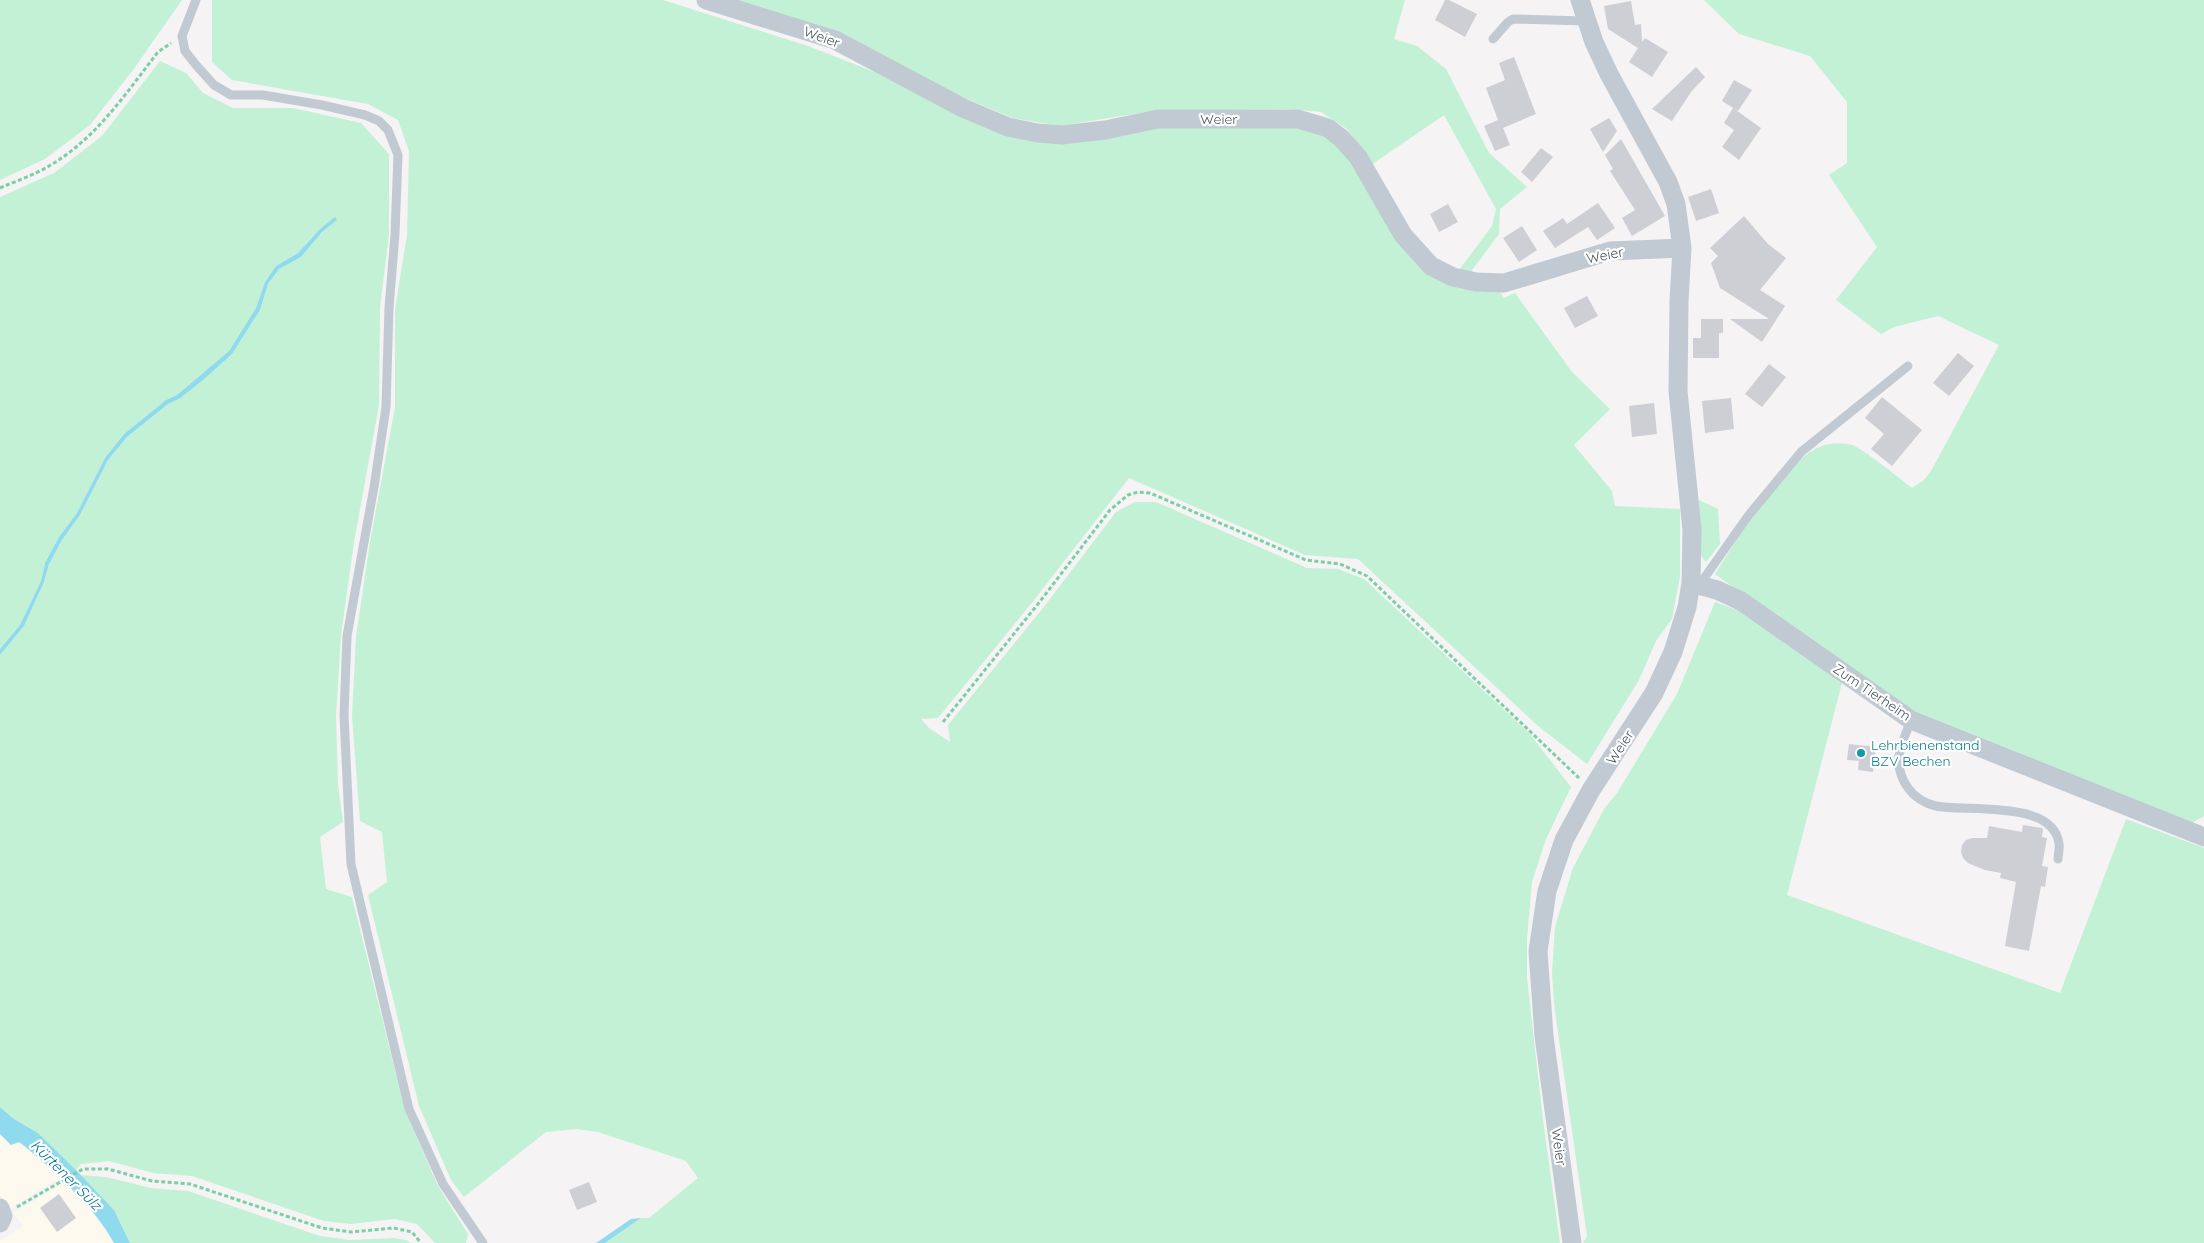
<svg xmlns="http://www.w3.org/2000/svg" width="2204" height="1243" font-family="Quicksand,sans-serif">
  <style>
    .commercial { fill: #fdf9ef }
    .green { fill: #c3f1d5 }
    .water { fill: #90daee }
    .building { fill: #cdcfd5 }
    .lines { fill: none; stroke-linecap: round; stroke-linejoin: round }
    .path { stroke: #7ad0a6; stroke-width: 3; stroke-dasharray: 4 2.5; stroke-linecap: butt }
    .service { stroke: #c1cad2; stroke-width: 9 }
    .minor { stroke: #c1cad2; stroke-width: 19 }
    .culture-dot { fill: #0f9aa8; stroke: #fff; stroke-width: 2 }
    .labels { text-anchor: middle; stroke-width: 4.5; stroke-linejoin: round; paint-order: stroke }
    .street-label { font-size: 14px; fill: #4a5661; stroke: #fff }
    .culture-label { font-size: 14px; fill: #0d838f; stroke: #fff; text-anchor: start }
    .water-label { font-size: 15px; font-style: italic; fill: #0c7c9b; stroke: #fff }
  </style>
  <rect width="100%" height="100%" fill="#f5f3f3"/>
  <path class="commercial" d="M0,1134L11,1145L19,1142L48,1165L60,1178L10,1208L0,1196Z
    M64,1183L92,1212L114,1243H0V1241L23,1226L13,1213Z"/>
  <path class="green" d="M0,0H182L133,70L90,125L45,159L0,180Z
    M212,0H663L808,46L877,73L1007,136L1178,124H1296L1337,142L1427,270L1499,290L1504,298L1515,293L1572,372L1610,409L1574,445L1612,491L1615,506L1680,509V576L1672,619L1656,641L1639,680L1587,764L1538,726L1358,559L1305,555L1129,478L1034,600L938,718L921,719L929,728L950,742L948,725L1043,608L1116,512L1135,502H1156L1307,568L1338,569L1364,579L1529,733L1571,787L1546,839L1532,882L1527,939V978L1543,1120L1560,1243H605L641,1218H649L698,1178L686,1161L598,1132L576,1129L546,1132L464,1197L451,1180L419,1106L368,895L387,882L382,832L360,821L352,716L356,637L370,542L395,407V309L407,235L409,151L398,120L368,104L232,80L212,62Z
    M729,0H1405L1394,39L1417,46L1446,69L1489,153L1527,187L1500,209L1499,234L1470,273L1459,270L1492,226L1496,209L1444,115L1371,165L1347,129L1321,112L1289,109L1158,110L1060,126L1013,118Z
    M1704,0H2204V816L2186,826L1919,716L1885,696L1715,574C1737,540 1784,459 1822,446C1831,442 1844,443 1852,445C1864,449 1900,479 1912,488L1924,480L1931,471L1999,345L1938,316L1894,327L1881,334L1836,300L1877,247L1829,175L1847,163V102L1810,56L1739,34Z
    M160,61L186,73L203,93L233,108H293L361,123L389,154V234L380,308L379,405L354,542L341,635L336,716L338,785L343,822L320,837L326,889L352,897L405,1111L438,1186L468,1234L466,1243H435L417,1224L395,1219L351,1224L324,1221L192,1176L153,1173L109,1161L81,1164L76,1170L38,1133L14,1119L0,1107V655L24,626L44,582L49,564L62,540L80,515L108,460L127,437L168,404L179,399L232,354L260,310L268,284L279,269L301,257L322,232L337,220L320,229L298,253L276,266L265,282L256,308L229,351L177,395L166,400L124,434L105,458L77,513L59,537L45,563L41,581L20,625L0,649V197L54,173L102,136Z
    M1697,499L1718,509L1720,544L1706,562L1701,556Z
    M1715,602L1743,612L1842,683L1787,895L2060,993L2126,819L2204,848V1243H1583L1587,1236L1554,1004L1552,972L1555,927L1573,868L1604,809L1617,793L1677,694Z
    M80,1175L106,1177L151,1188L188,1191L320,1236L351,1240L394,1238L406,1240L410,1243H130L114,1210Z"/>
  <path class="water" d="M335,217L337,220L322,232L301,257L279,269L268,284L260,310L232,354L203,380L179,399L168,404L127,437L108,460L80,515L62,540L49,564L44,582L24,626L0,655V649L20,625L41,581L45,563L59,537L77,513L105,458L124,434L166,400L177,395L229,351L256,308L265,282L276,266L298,253L320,229Z
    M0,1107L14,1119L38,1133L76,1170L114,1210L130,1243H114C95,1207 51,1167 19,1142L11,1145L0,1134Z
    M641,1218L605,1243H596L631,1219Z"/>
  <path class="building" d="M1445,0H1449L1477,14L1465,37L1435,20Z
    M1631,1L1635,25L1641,24L1642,42L1645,38L1668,52L1652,77L1629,62L1638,48L1608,29L1604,6Z
    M1514,57L1536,114L1503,128L1510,145L1495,151L1484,126L1498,120L1486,88L1505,80L1499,63Z
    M1696,67L1705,77L1691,92L1672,121L1652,109Z
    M1734,80L1752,90L1738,111L1722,101Z
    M1733,108L1761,128L1739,160L1722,147L1734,130L1724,123Z
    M1609,118L1617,131L1603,152L1590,129Z
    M1621,139L1665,216L1632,236L1622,218L1635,210L1610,171L1613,169L1605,155Z
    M1541,148L1553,157L1532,182L1521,172Z
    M1711,189L1719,213L1696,221L1688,197Z
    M1598,203L1615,228L1597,240L1588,227L1555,248L1543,231L1563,218L1567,224Z
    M1448,204L1458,222L1439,232L1430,214Z
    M1744,216L1768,244L1786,258L1760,290L1785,306L1762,342L1730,319H1769L1720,288L1711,263L1718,256L1710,248Z
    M1522,226L1537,250L1519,262L1503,238Z
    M1587,296L1598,316L1575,328L1564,308Z
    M1701,319H1723V333H1719V358H1693V338H1701Z
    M1958,353L1974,366L1949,396L1933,383Z
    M1769,364L1786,377L1762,407L1745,394Z
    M1882,397L1922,430L1892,466L1871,449L1884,434L1865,418Z
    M1731,398L1734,429L1705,433L1702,401Z
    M1654,403L1657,434L1632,437L1629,406Z
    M1849,744L1876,747L1873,772L1858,770L1859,761L1847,760Z
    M2023,825L2042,828L2043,829L2042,837L2047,838L2042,866L2048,867L2045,887L2041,886L2029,951L2005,946L2016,882L2000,878L2001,873L1985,870L1968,863L1963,858L1961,852L1962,845L1966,840L1972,838H1987L1989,826L2022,832Z
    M589,1182L597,1202L577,1210L569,1190Z
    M59,1194L76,1218L57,1232L40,1208Z"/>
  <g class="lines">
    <path class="path" d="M0,188C16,181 34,175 49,166C96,139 126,93 158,52L171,43
      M943,722L1038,604L1110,510L1128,495L1138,492L1150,493L1306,560L1340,564L1367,576L1579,778
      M17,1207L83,1169H108L152,1181L190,1184L322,1228L351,1232L394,1228L412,1232L421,1243"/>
    <path class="service" d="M196,0L182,36L185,51L196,65L214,85L231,95H263L322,105L365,115L379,121L388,130L398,155L395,234L389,308L386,407L374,487L347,636L344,715L351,864L409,1109L443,1184L483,1243
      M1493,39L1508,22L1513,19L1586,21
      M1700,584L1748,516L1801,452L1908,366
      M1911,720C1907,731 1901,744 1899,756C1897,780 1913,801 1936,806C1965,812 2054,799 2059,844C2060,848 2058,854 2058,859"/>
    <path class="minor" d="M706,0L835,40L963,108L1008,127L1038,133L1062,135L1105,130L1158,119H1298L1328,128L1341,138L1358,157L1403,235L1431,266L1453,277L1476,282L1504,283L1610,251L1682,248
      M1691,583L1717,590L1741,601L1911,720L2204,837
      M0,1208L3,1216L0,1223
      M1572,1243L1544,1036L1538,951L1547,891L1564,840L1591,790L1654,693L1673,652L1687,607L1691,583L1692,530L1678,391L1679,301L1682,248L1676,204L1668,182L1609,74L1594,42L1580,0"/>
  </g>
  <circle class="culture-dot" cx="1861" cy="753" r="5"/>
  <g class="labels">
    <g class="street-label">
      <text transform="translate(822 37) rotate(20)" y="5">Weier</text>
      <text x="1219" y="124">Weier</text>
      <text transform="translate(1605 255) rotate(-11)" y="5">Weier</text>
      <text transform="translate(1872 692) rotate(34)" y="5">Zum Tierheim</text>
      <text transform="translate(1620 747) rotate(-57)" y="5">Weier</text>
      <text transform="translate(1559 1147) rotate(82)" y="5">Weier</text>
    </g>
    <g class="culture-label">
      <text x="1871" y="750">Lehrbienenstand<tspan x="1871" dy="16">BZV Bechen</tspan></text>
    </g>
    <g class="water-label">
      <text transform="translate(66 1175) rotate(45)" y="5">Kürtener Sülz</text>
    </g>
  </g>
</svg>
